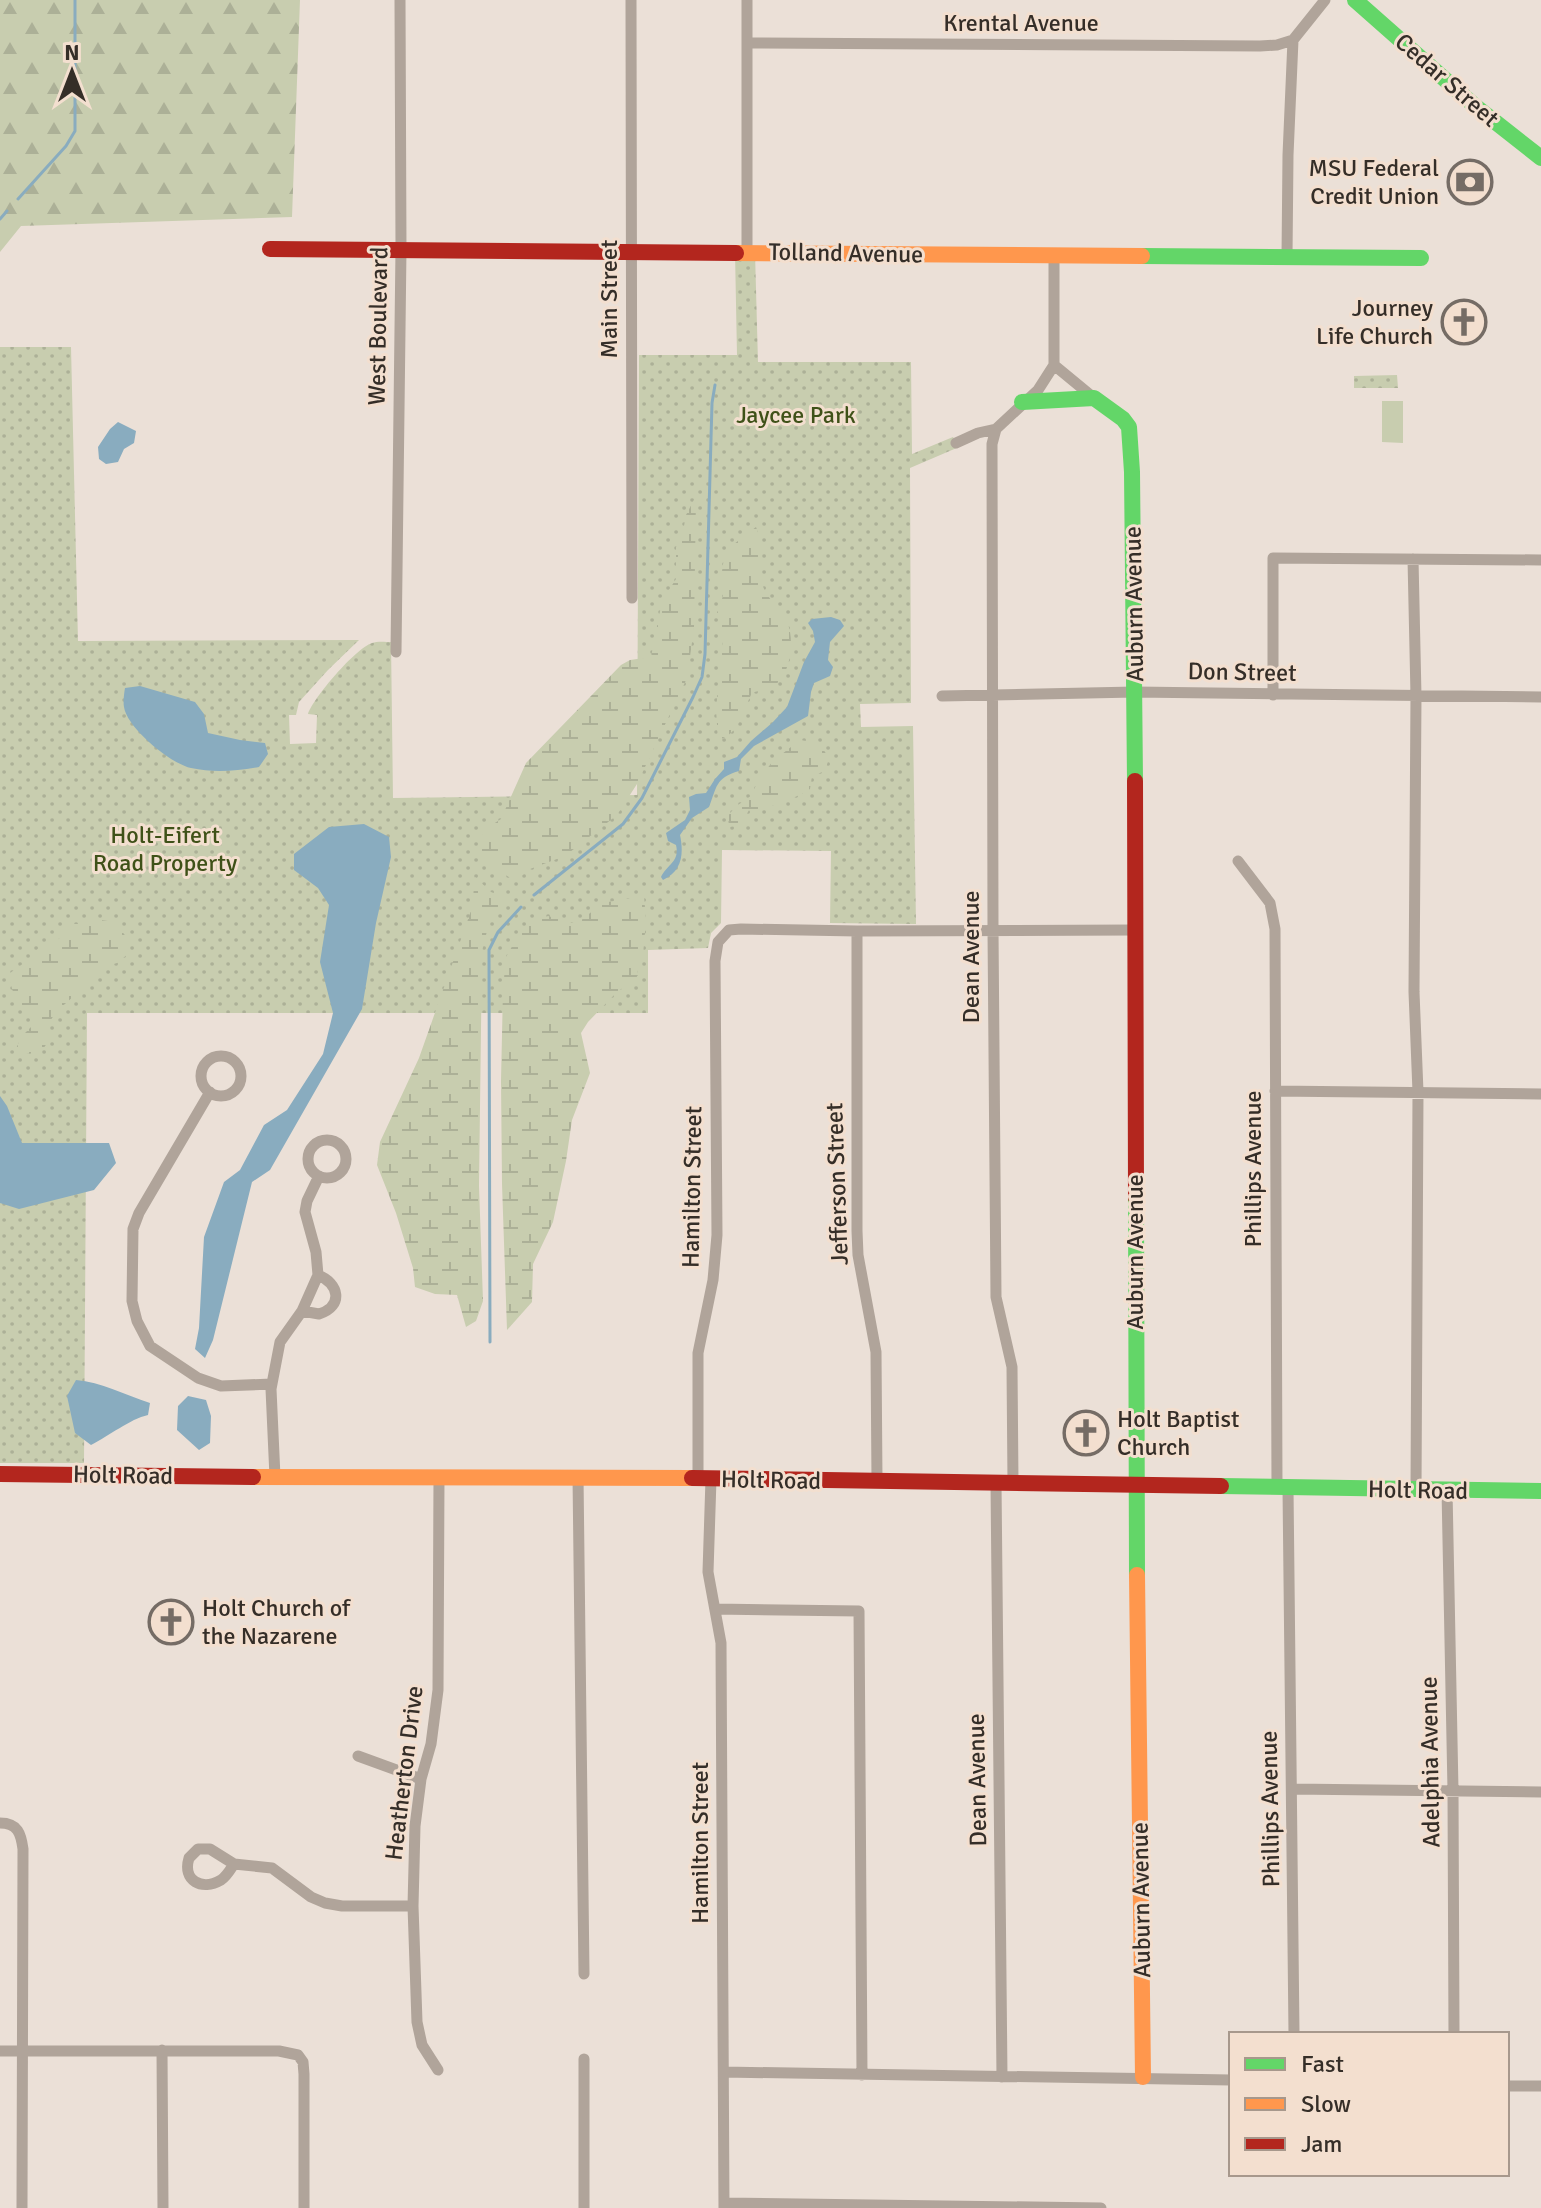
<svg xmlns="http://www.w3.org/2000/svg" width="1541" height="2208" font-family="Signika,sans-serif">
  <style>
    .green { fill: url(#green-dots) }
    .forest { fill: url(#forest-firs) }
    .wetland { fill: url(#wetland-marsh) }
    .pitch { fill: #c8cdaf }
    .water { fill: #89acbf }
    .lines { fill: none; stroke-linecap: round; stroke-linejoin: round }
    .stream { stroke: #89acbf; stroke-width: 3 }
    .street { stroke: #b0a49a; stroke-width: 11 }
    .fast { stroke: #63d668; stroke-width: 16 }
    .slow { stroke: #ff974d; stroke-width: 16 }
    .jam { stroke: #b3261e; stroke-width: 16 }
    .labels { text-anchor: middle; stroke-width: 6; stroke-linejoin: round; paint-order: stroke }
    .street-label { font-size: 24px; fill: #352e28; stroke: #f3dfcf }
    .poi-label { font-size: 24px; fill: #352e28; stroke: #f3dfcf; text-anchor: end }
    .park-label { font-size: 24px; fill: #3f5118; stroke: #f3dfcf }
  </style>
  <defs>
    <pattern id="green-dots" width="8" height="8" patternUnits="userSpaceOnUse" patternTransform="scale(2)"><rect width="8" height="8" fill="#c8cdaf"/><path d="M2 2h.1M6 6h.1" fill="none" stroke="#acb097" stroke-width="1.8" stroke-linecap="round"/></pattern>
    <pattern id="forest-firs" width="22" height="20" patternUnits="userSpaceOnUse" patternTransform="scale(2)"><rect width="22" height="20" fill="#c8cdaf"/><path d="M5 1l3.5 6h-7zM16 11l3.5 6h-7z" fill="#acb097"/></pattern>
    <pattern id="wetland-marsh" width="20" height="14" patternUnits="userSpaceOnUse" patternTransform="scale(2)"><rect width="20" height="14" fill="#c8cdaf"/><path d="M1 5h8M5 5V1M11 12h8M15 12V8" fill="none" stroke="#acb097"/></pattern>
  </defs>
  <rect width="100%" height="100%" fill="#ebe0d7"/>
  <path class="green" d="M735,252H755L758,362H911L912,454L953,437L959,447L910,468L911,703L860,704L861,727L913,726L916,924L830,923L831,851L722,850L721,923L711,933L708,948L648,950V1013H87L84,1463H0V347H71L78,641L359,640L328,670L299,702L296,715H289L290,744L316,743L317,715L308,714C314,697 355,649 372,643C377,641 386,642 391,642L393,798L637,795L639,355H737Z
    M1397,375L1398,388H1354V376Z"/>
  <path class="forest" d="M0,0H300L292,217L21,226L0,252Z"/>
  <path class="wetland" d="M696,496L694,628L687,678L637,784L617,815L565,856L530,869L515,881L477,857V848L484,830L501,819L526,763L621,665L630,660L651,657L662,601L676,579V547L682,537L686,515Z
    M756,527C765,548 755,563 761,581C766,599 780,607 787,622C795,639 791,674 775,685C769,689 758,691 752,693C742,712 740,734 718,740L716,709L723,639L717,613L723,596L721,578L725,551Z
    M800,740L819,743L829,758L825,771L812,776L810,789C789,801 773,808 749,810L741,825L729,827L728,816L735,807L751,796L759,779L773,761Z
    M475,877L491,892L512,900L489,923L482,951L479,1186L483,1301L476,1321L466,1327L457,1295L435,1294L415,1287L413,1268L396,1213L377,1165L380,1142L419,1058L472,908Z
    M644,896L646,920L643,955L637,963L638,975L633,982L618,991L588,1022L581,1033L590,1073L572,1120L566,1161L553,1222L533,1264L532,1302L507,1330L502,1184L501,1081L503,989L506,957L518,936L531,923L548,916L571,923L583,919L602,903Z
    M93,919L115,922L127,938L128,954L117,963L103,967L85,986L56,1012L45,1029L48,1042L40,1053L23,1054L16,1049L21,1037L33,1025C29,1011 26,1011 18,1001C11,992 11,983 10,973L34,956L40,945L53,943L61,937V931L69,924H85Z"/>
  <path class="pitch" d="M1382,401H1403V443L1382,442Z"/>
  <path class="water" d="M118,422L136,431L134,443L124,449L118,462L106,464L99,459L98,447L110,429Z
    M831,617L840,620L844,626L830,642L828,660L833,667L830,676L814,683L811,692L808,716L754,746L741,759L739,771C715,778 717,787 709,807L692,818L680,835C684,854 682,871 663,880L661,877C667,864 680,862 676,845L668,841L666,833L685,820L690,810L689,797L696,794L706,793L715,779L724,769V762L737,757L751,741L772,723L787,707L804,662L815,642L813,631L808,623L812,619Z
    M140,686L195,702L204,714L208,733L240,740L265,743L268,754L259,767C236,771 214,773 191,768C171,764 127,728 124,707C123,702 124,694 125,688Z
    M364,824L389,837L391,857L376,923L362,1009L270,1170L252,1182L213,1340L205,1358L195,1349L199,1328L204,1237L224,1182L240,1170L264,1125L287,1110L323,1054L333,1013L320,962L329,905L318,888L294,870V854L329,827Z
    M0,1096L7,1106L22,1143H109L116,1163L94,1190L19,1209L0,1203Z
    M76,1380C101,1382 125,1395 150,1403L148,1415C130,1419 109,1436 91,1445L75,1433L67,1396Z
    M188,1396L206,1400L211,1416L210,1443L199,1450L177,1430L178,1406Z"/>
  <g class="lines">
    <path class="stream" d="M18,199L66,146L75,131V0
      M0,219L7,211
      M534,895L623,824L642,798L693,697L702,677L705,654L712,403L715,385
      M490,1342L489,950L498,932L521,907"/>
    <path class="street" d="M631,0L632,598
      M748,43L1260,46L1277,45L1293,40
      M747,252V0
      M1287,257L1288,155L1293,40L1325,0
      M1054,365L1094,398
      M996,429L992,444L993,930L996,1297L1012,1367L1013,1483
      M956,443L978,433L996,429L1038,390L1054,365V255
      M1413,559L1416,696L1414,992L1418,1092L1416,1490
      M396,652L401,249L400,0
      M1273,695V558L1541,560
      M942,696L1135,692L1541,697
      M1238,861L1270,903L1275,929L1277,1488
      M857,931V1231L858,1255L876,1352L877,1481
      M201 1076a20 20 0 1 1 40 0a20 20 0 1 1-40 0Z
      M1275,1091L1541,1094
      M210,1092L139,1213L133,1229L132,1301L137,1321L150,1346L198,1378L221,1386L272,1384
      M308 1159a19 19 0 1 1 38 0a19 19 0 1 1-38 0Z
      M302,1311L319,1314C344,1306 339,1283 318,1275
      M578,1476L584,1974
      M275,1477L271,1389L280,1342L302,1311L318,1275L316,1252L305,1212L307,1201L319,1176
      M698,1479V1353L713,1280L717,1235L715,961L718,942L729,930L741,929L857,931L1134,930
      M711,1479L708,1572L721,1643L724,2208
      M996,1483L1002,2077
      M1288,1488L1294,2034
      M1447,1490L1453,1790L1454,2034
      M715,1609L859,1611L862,2075
      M358,1756L421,1779
      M1292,1789L1541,1792
      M0,1823C18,1823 21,1834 23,1849L22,2208
      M234,1864C230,1870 227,1876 221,1880C202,1891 182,1881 189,1858L198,1849H210L234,1864L272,1868L311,1897L325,1903L342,1906H413
      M162,2050L163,2208
      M0,2051H279L298,2055L303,2062L304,2074V2208
      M584,2059V2208
      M438,2070L422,2045L417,2022L413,1906L415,1826L421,1779L431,1744L438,1690L439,1477
      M724,2072L1231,2080
      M1507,2086H1541
      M724,2203L1101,2208"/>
    <path class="fast" d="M1355,0L1475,106L1541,158
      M1142,256L1421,258
      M1022,402L1094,398L1123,419L1129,427L1132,472L1135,781
      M1136,1198L1137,1575
      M1221,1486L1541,1491"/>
    <path class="slow" d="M736,253L1142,256
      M253,1477L692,1478
      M1137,1575L1143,2077"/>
    <path class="jam" d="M270,249L736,253
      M1135,781L1136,1198
      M0,1474L253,1477
      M692,1478L1221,1486"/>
  </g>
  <defs>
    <g id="bank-ring" transform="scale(2.3)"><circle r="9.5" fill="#f3dfcf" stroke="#756c65" stroke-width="1.5"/><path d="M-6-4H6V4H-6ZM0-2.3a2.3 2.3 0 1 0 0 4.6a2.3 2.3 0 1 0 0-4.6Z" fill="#756c65"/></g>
    <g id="church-ring" transform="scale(2.3)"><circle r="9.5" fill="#f3dfcf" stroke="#756c65" stroke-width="1.5"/><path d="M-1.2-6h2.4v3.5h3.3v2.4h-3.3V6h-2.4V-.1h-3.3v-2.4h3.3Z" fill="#756c65"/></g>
  </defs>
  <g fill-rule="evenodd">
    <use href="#bank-ring" x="1470" y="182"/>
    <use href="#church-ring" x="1464" y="322"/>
    <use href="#church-ring" x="1086" y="1433"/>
    <use href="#church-ring" x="171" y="1622"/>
  </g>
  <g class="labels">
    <g class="street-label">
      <text x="1021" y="31">Krental Avenue</text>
      <text transform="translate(1447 80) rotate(41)" y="8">Cedar Street</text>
      <text transform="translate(846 253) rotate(1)" y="8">Tolland Avenue</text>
      <text transform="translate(609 299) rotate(-90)" y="8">Main Street</text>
      <text transform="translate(378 326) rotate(-89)" y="8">West Boulevard</text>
      <text transform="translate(1134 604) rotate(-91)" y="8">Auburn Avenue</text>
      <text transform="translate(1242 672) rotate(1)" y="8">Don Street</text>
      <text transform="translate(971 957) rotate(-90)" y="8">Dean Avenue</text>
      <text transform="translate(1253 1169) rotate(-90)" y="8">Phillips Avenue</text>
      <text transform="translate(837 1184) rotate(-92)" y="8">Jefferson Street</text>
      <text transform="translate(692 1187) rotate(-89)" y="8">Hamilton Street</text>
      <text transform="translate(1135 1252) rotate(-90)" y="8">Auburn Avenue</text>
      <text transform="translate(123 1475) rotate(1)" y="8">Holt Road</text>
      <text transform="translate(771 1480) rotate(1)" y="8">Holt Road</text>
      <text transform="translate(1418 1490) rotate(1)" y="8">Holt Road</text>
      <text transform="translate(1430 1762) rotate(-91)" y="8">Adelphia Avenue</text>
      <text transform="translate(404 1773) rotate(-83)" y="8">Heatherton Drive</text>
      <text transform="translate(977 1780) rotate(-91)" y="8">Dean Avenue</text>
      <text transform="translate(1270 1809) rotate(-91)" y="8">Phillips Avenue</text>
      <text transform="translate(700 1843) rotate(-90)" y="8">Hamilton Street</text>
      <text transform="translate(1141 1900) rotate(-91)" y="8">Auburn Avenue</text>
    </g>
    <g class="poi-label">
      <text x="1439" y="176">MSU Federal<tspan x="1439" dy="28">Credit Union</tspan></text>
      <text x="1433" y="316">Journey<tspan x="1433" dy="28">Life Church</tspan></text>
      <text x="1117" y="1427" text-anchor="start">Holt Baptist<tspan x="1117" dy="28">Church</tspan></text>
      <text x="202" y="1616" text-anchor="start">Holt Church of<tspan x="202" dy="28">the Nazarene</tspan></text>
    </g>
    <g class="park-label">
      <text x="796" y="423">Jaycee Park</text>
      <text x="165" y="843">Holt-Eifert<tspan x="165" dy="28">Road Property</tspan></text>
    </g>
  </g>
  <rect x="1229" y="2032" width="280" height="144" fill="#f3dfcf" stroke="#a7988c" stroke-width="2"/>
  <rect x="1245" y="2058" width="40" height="12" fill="#63d668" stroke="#a7988c" stroke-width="2"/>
  <text x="1301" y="2072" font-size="24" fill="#352e28">Fast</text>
  <rect x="1245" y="2098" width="40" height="12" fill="#ff974d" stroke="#a7988c" stroke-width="2"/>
  <text x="1301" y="2112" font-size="24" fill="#352e28">Slow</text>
  <rect x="1245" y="2138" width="40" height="12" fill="#b3261e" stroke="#a7988c" stroke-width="2"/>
  <text x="1301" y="2152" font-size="24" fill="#352e28">Jam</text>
  <g transform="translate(72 72)" stroke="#f3dfcf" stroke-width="6" paint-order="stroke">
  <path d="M0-6L14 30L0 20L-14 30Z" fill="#352e28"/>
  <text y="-12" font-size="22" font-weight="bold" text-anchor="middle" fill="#352e28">N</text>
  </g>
</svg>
